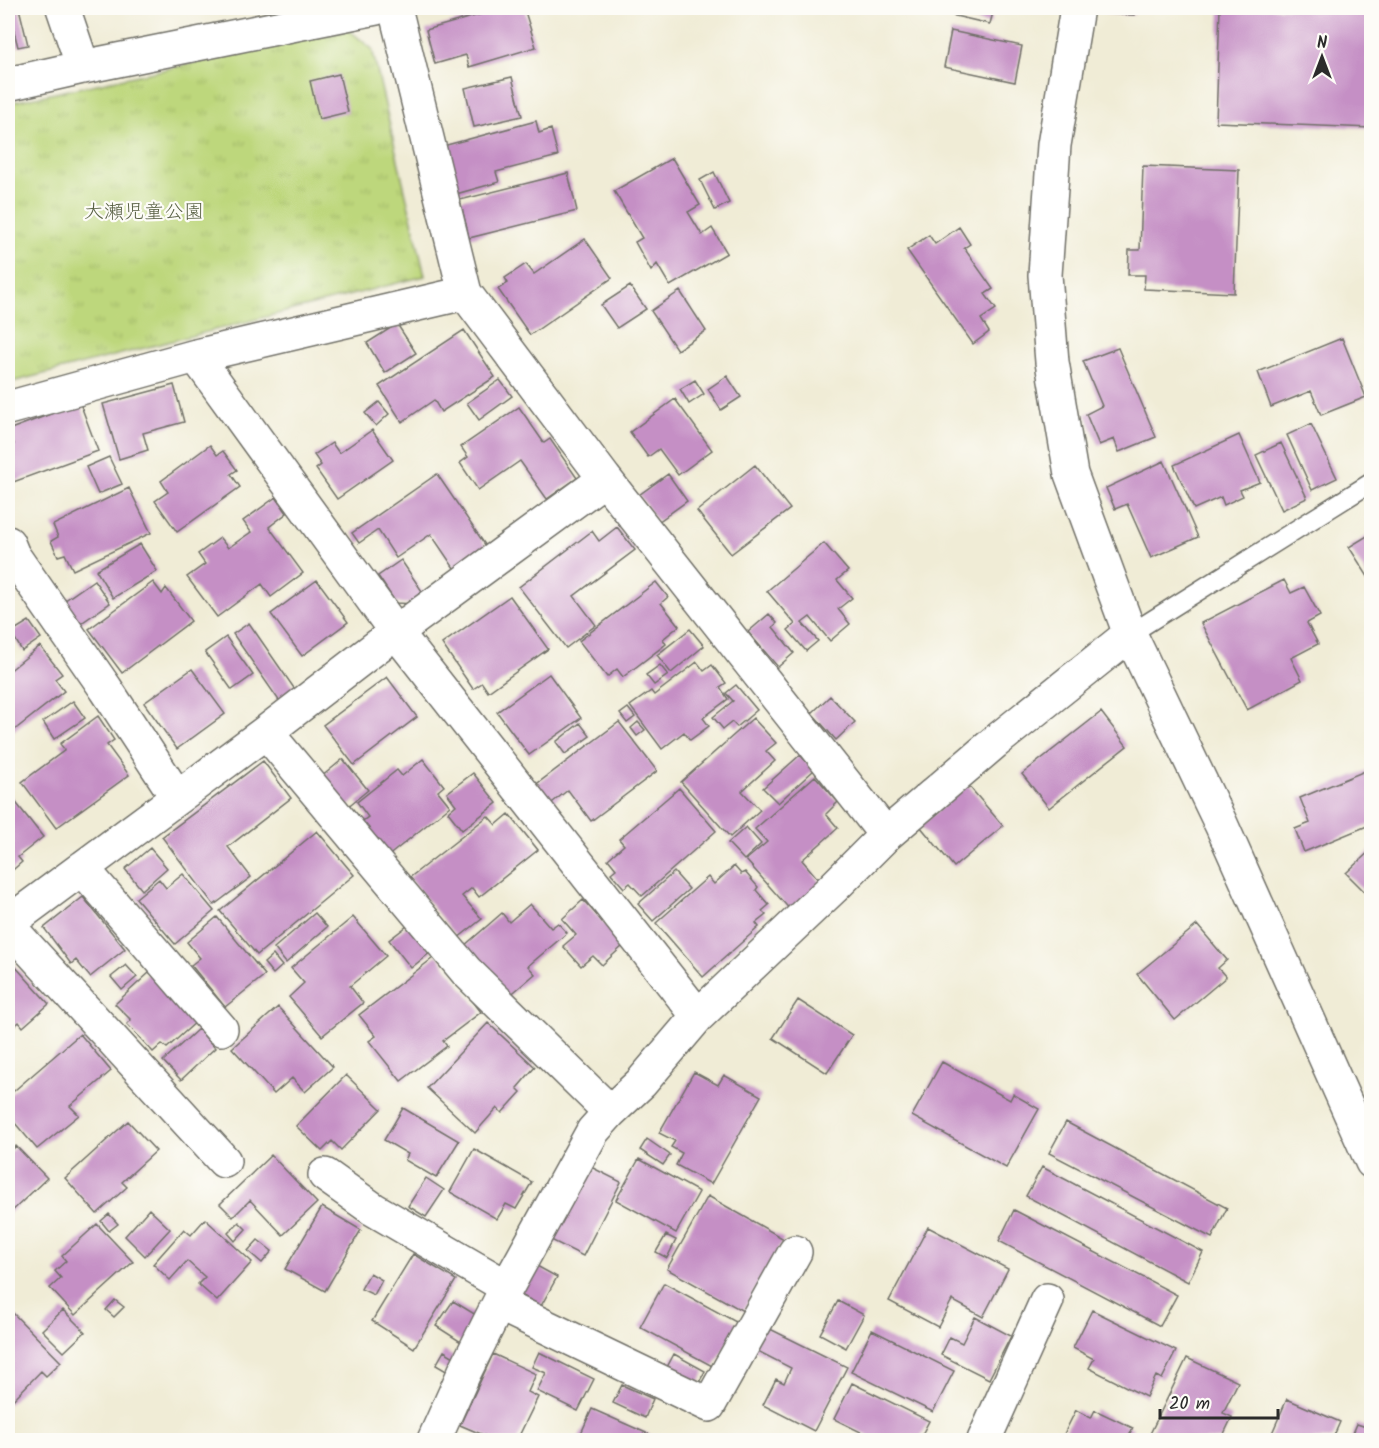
<svg xmlns="http://www.w3.org/2000/svg" width="1379" height="1448" font-family="Kalam,'Klee One',sans-serif">
  <style>
    .park { fill: url(#park-tufts); stroke: #748153; stroke-width: 1.5 }
    .building { fill: #c58fc5 }
    .lines { fill: none; stroke-linecap: round; stroke-linejoin: round }
    .service-casing { stroke: #706f67; stroke-width: 21 }
    .minor-casing { stroke: #706f67; stroke-width: 36 }
    .tertiary-casing { stroke: #706f67; stroke-width: 36 }
    .service { stroke: #fff; stroke-width: 18 }
    .minor { stroke: #fff; stroke-width: 33 }
    .tertiary { stroke: #fff; stroke-width: 33 }
    .labels { text-anchor: middle; stroke-width: 4.5; stroke-linejoin: round; paint-order: stroke }
    .park-label { font-size: 20px; fill: #575f43; stroke: #fdfcf7 }
  </style>
  <defs>
    <pattern id="park-tufts" width="24" height="20" patternUnits="userSpaceOnUse" patternTransform="scale(1.5)"><rect width="24" height="20" fill="#bdd77b"/><path d="M3 7l-1-3M5 7V3M7 7l1-3M15 17l-1-3M17 17v-4M19 17l1-3" fill="none" stroke="#a3b96a"/></pattern>
  </defs>
  <rect width="100%" height="100%" fill="#fdfcf7"/>
  <filter id="ink" filterUnits="userSpaceOnUse"><feTurbulence type="fractalNoise" baseFrequency=".0167" numOctaves="2"/><feDisplacementMap in="SourceGraphic" scale="12" xChannelSelector="R" yChannelSelector="G"/><feConvolveMatrix kernelMatrix="1 2 1 2 8 2 1 2 1" color-interpolation-filters="sRGB"/></filter>
  <filter id="wash" filterUnits="userSpaceOnUse"><feTurbulence type="fractalNoise" baseFrequency=".008" numOctaves="4" result="noise"/><feDisplacementMap in="SourceGraphic" scale="24" xChannelSelector="R" yChannelSelector="G"/><feGaussianBlur stdDeviation="1.35" result="paint"/><feColorMatrix in="noise" values="0 0 0 0 0 0 0 0 0 0 0 0 0 0 0 0 0 1.4 0 .05"/><feComposite in="paint" operator="in"/></filter>
  <g filter="url(#wash)">
    <rect width="100%" height="100%" fill="#f0ecd6"/>
    <path class="park" d="M349,30L372,49L425,276L8,383V103Z"/>
    <g id="blocks">
      <path class="building" d="M8,8H19L28,45L18,47Z
        M503,8H524L536,47L469,67L466,55L435,64L426,30Z
        M939,8H994L990,24L938,12Z
        M1105,8H1134V15L1105,14Z
        M1220,8H1372V128L1216,122Z
        M951,31L1022,46L1015,82L944,67Z
        M339,74L348,112L319,119L310,81Z
        M512,77L522,116L474,127L465,88Z
        M536,121L539,133L551,129L558,156L496,172L499,182L456,194L443,146Z
        M672,158L700,205L688,212L702,235L712,228L727,253L670,286L657,264L651,271L635,242L642,238L614,191Z
        M1143,166L1239,170L1234,293L1144,289L1145,275H1128L1129,250H1140Z
        M714,172L729,203L715,210L700,180Z
        M568,173L577,211L469,238L460,200Z
        M959,227L970,244L964,248L993,289L985,294L996,309L981,319L989,332L973,344L907,250L929,235L935,244Z
        M585,239L612,278L530,335L498,289L508,283L505,278L526,264L534,274Z
        M630,286L646,309L617,328L601,305Z
        M680,291L706,331L677,350L651,311Z
        M397,324L416,353L385,373L367,343Z
        M464,330L495,377L441,412L434,400L402,422L379,386Z
        M1342,338L1366,397L1321,415L1311,391L1271,407L1258,372Z
        M1118,348L1156,437L1119,452L1114,439L1099,445L1086,414L1102,406L1083,361Z
        M727,376L741,397L721,410L708,389Z
        M500,380L512,396L479,420L467,403Z
        M695,380L704,394L689,404L680,389Z
        M174,385L184,422L143,433L148,450L119,459L103,404Z
        M675,399L712,450L678,475L659,449L648,457L630,432Z
        M379,402L389,414L376,426L365,413Z
        M80,403L98,451L8,484V447L14,444L8,430Z
        M519,407L544,443L550,439L577,478L547,499L520,461L478,490L460,463L468,457L461,447Z
        M1311,424L1337,478L1312,490L1287,435Z
        M372,430L393,460L337,499L316,469L321,465L314,455L332,443L339,453Z
        M1239,435L1260,482L1240,490L1243,496L1224,505L1221,497L1194,509L1174,465Z
        M1281,443L1307,498L1282,510L1256,455Z
        M210,445L217,455L223,451L237,470L231,474L240,487L177,532L155,501L168,492L161,481Z
        M109,457L122,484L98,494L86,467Z
        M1164,461L1198,537L1151,558L1127,504L1115,509L1106,488Z
        M755,465L790,509L731,554L697,511Z
        M437,474L490,552L458,574L431,534L396,558L378,530L359,543L352,533Z
        M668,474L687,501L658,522L639,495Z
        M129,488L151,533L73,570L65,554L58,556L51,541L58,537L53,525Z
        M276,497L287,513L269,527L303,573L271,597L262,584L217,617L187,577L205,564L198,554L220,538L228,548L251,532L243,521Z
        M617,527L635,550L574,596L596,625L566,648L519,587L592,531L599,541Z
        M1372,533V583L1349,547Z
        M824,543L848,571L837,580L852,598L838,609L850,624L830,641L810,617L802,623L818,641L806,651L788,630L795,624L767,591Z
        M140,544L157,571L113,598L96,570Z
        M401,560L426,597L415,604L396,603L378,576Z
        M94,580L110,603L80,624L64,601Z
        M317,580L348,622L302,656L271,614Z
        M1284,580L1291,593L1304,587L1320,616L1307,623L1318,644L1291,658L1302,680L1247,710L1201,623Z
        M153,582L162,594L166,588L191,621L122,673L89,629Z
        M656,582L668,597L661,603L679,626L663,639L666,644L623,677L617,669L607,677L579,641Z
        M510,596L548,649L488,692L482,683L473,689L442,644Z
        M769,614L777,623L773,627L794,653L778,667L748,632Z
        M29,621L41,638L22,651L11,632Z
        M249,623L296,691L280,702L233,634Z
        M690,629L704,646L671,673L657,655Z
        M226,637L253,675L232,690L205,652Z
        M40,646L62,674L55,679L64,691L8,735V672Z
        M697,662L704,671L712,665L726,683L720,687L728,699L703,718L709,726L690,740L684,732L662,749L630,706L651,691L654,695Z
        M660,665L668,675L654,685L646,675Z
        M192,669L225,714L177,749L144,703Z
        M549,674L581,718L529,755L497,712Z
        M387,677L417,717L354,765L323,725Z
        M736,685L757,710L737,727L732,722L723,729L713,717L733,701L726,693Z
        M830,696L855,722L836,740L812,713Z
        M73,701L85,718L54,739L43,722Z
        M628,708L635,717L627,723L620,714Z
        M1101,712L1127,746L1049,808L1022,774Z
        M98,716L114,740L107,745L129,775L56,828L22,782L65,750L60,744Z
        M753,718L776,743L766,751L775,761L742,791L760,810L730,837L681,782Z
        M619,722L657,771L591,821L568,790L548,806L534,786Z
        M638,722L645,730L637,736L631,728Z
        M580,723L590,736L565,754L556,742Z
        M800,755L814,770L778,803L763,788Z
        M343,759L368,790L346,808L321,777Z
        M423,759L444,786L438,791L450,806L387,857L360,823L368,817L357,802L397,770L402,776Z
        M263,761L291,798L228,847L251,877L214,905L162,837Z
        M1372,768V824L1304,852L1295,829L1310,823L1300,798Z
        M473,773L497,803L462,830L448,812L456,805L447,793Z
        M815,776L838,802L826,814L838,828L802,860L824,886L793,913L746,860L767,842L755,829Z
        M968,785L1003,826L954,867L920,826Z
        M679,788L716,831L642,896L630,883L624,888L611,873L616,869L608,859L624,845L619,839Z
        M10,795L43,837L18,857L22,862L8,874V797Z
        M509,814L538,850L479,897L472,888L462,896L482,919L458,938L409,878L488,816L496,825Z
        M746,827L761,844L744,860L728,843Z
        M317,831L354,875L257,955L220,911Z
        M150,848L167,868L142,890L125,869Z
        M1372,849V899L1346,873Z
        M734,866L741,874L745,872L758,887L756,890L769,905L762,911L766,915L756,923L759,927L703,977L656,923L708,877L714,884Z
        M674,872L689,889L653,921L638,904Z
        M183,874L214,911L175,944L136,898L159,879L166,888Z
        M83,897L125,949L90,977L76,960L71,964L44,928Z
        M583,900L624,945L602,965L593,956L581,966L563,946L576,935L562,919Z
        M530,904L551,928L558,923L567,933L528,966L535,974L508,997L464,946L502,913L509,922Z
        M315,913L327,927L286,963L274,948Z
        M217,917L265,975L225,1007L191,965L200,958L187,942Z
        M353,917L386,956L350,986L363,1003L322,1036L289,997L304,983L291,968Z
        M411,923L432,951L411,968L389,940Z
        M1197,925L1227,960L1218,968L1226,977L1175,1020L1137,974Z
        M273,955L282,966L273,974L264,963Z
        M437,955L481,1012L443,1041L447,1046L401,1081L369,1041L376,1036L359,1015Z
        M14,965L49,1004L23,1027L19,1022L8,1032V970Z
        M126,965L137,977L122,990L111,977Z
        M150,972L197,1021L167,1048L162,1044L153,1052L127,1024L131,1020L115,1004Z
        M798,1000L852,1035L827,1073L773,1038Z
        M278,1007L333,1067L305,1092L292,1078L274,1094L232,1048Z
        M488,1023L535,1067L517,1088L521,1092L502,1113L497,1108L475,1133L427,1088Z
        M198,1029L215,1048L181,1080L163,1061Z
        M80,1034L111,1071L70,1106L79,1115L37,1149L8,1115V1096Z
        M942,1062L1010,1100L1013,1094L1039,1109L1006,1168L912,1116Z
        M694,1072L718,1085L724,1075L761,1096L711,1184L676,1165L682,1153L671,1147L675,1141L659,1133Z
        M346,1075L381,1109L341,1150L332,1141L322,1151L296,1126Z
        M403,1108L459,1141L436,1178L405,1160L408,1154L384,1140Z
        M128,1121L156,1151L122,1182L127,1187L97,1214L65,1178Z
        M1066,1122L1227,1208L1212,1238L1049,1153Z
        M647,1139L670,1155L663,1165L640,1150Z
        M16,1146L47,1178L8,1215V1154Z
        M474,1149L532,1182L516,1209L506,1204L497,1219L450,1192Z
        M271,1155L317,1203L283,1235L250,1200L233,1217L220,1204Z
        M639,1159L699,1192L676,1233L616,1200Z
        M585,1164L621,1182L583,1256L547,1238Z
        M1042,1167L1203,1252L1188,1282L1026,1196Z
        M426,1178L444,1190L426,1217L408,1206Z
        M708,1196L784,1239L743,1311L667,1269Z
        M322,1207L361,1230L325,1291L285,1269Z
        M149,1209L170,1229L145,1256L125,1236Z
        M1014,1210L1177,1295L1160,1326L999,1241Z
        M109,1214L118,1224L109,1231L101,1221Z
        M205,1219L252,1262L217,1301L198,1284L205,1277L187,1261L170,1280L153,1264L184,1229L191,1235Z
        M239,1222L246,1229L235,1241L228,1233Z
        M97,1224L133,1262L75,1315L50,1288L61,1278L55,1271L66,1261L62,1256Z
        M928,1227L1008,1269L983,1317L952,1300L938,1327L889,1301Z
        M666,1235L676,1240L667,1258L656,1252Z
        M258,1240L272,1251L262,1263L248,1251Z
        M413,1254L456,1280L414,1348L372,1321Z
        M535,1265L557,1277L541,1306L519,1294Z
        M370,1273L382,1280L374,1295L361,1289Z
        M664,1283L738,1323L714,1367L640,1327Z
        M115,1300L124,1307L114,1317L106,1310Z
        M453,1301L481,1318L464,1344L436,1326Z
        M838,1301L864,1315L846,1348L820,1334Z
        M8,1308L61,1362L46,1376L41,1371L8,1405Z
        M63,1310L85,1332L64,1352L42,1330Z
        M1092,1310L1176,1351L1162,1379L1156,1376L1146,1397L1089,1368L1094,1359L1073,1348Z
        M975,1317L1011,1336L989,1379L941,1355L950,1337L962,1343Z
        M764,1326L847,1367L814,1431L763,1405L776,1379L784,1383L791,1368L752,1348Z
        M872,1330L954,1371L933,1412L851,1372Z
        M444,1351L461,1361L453,1375L436,1365Z
        M539,1352L594,1379L578,1411L537,1391L546,1373L532,1367Z
        M493,1354L536,1374L528,1392L538,1397L517,1440H495L460,1425Z
        M674,1354L705,1371L696,1388L665,1371Z
        M1187,1358L1238,1382L1223,1413L1232,1417L1221,1440H1147Z
        M852,1383L929,1421L919,1440H877L834,1419Z
        M622,1385L653,1399L645,1418L613,1403Z
        M1287,1399L1340,1422L1332,1440H1269Z
        M592,1409L662,1440H578Z
        M1076,1410L1091,1418L1095,1410L1133,1428L1127,1440H1061Z
        M1357,1424L1372,1429V1440H1350Z"/>
    </g>
  </g>
  <g filter="url(#ink)">
    <use href="#blocks" fill-opacity="0" stroke="#706f67" stroke-width="1.5"/>
    <g class="lines">
      <g class="service-casing">
        <path id="service" d="M1130,634L1372,482"/>
      </g>
      <g class="minor-casing">
        <path id="minor" d="M63,8L83,67
          M395,8L465,293L605,479L886,835
          M8,84L83,67L376,8
          M196,356L396,632L698,1016
          M8,408L196,356L465,293
          M8,543L13,555L106,689L177,797
          M266,732L466,971L610,1112
          M82,868L221,1029
          M8,923L266,732L396,632L605,479
          M8,926L224,1161
          M325,1175L373,1209L507,1287
          M499,1304L709,1405L795,1252
          M434,1440L464,1373L507,1287L593,1131L610,1112L641,1083L698,1016L833,888L886,835L995,742L1130,634
          M984,1440L1047,1300"/>
      </g>
      <g class="tertiary-casing">
        <path id="tertiary" d="M1077,8L1054,145L1045,275L1052,362L1071,474L1130,634L1221,824L1372,1162"/>
      </g>
      <use href="#service" class="service"/>
      <use href="#minor" class="minor"/>
      <use href="#tertiary" class="tertiary"/>
    </g>
  </g>
  <g class="labels">
    <g class="park-label">
      <text x="144" y="218">大瀬児童公園</text>
    </g>
  </g>
  <rect width="1379" height="1448" fill="none" stroke="#fdfcf7" stroke-width="30"/>
  <g transform="translate(1322 57)" stroke="#fdfcf7" stroke-width="4.5" paint-order="stroke">
  <path d="M0-4.5L10 22L0 15L-10 22Z" fill="#2b2b2b"/>
  <text y="-9" font-size="16" font-weight="bold" text-anchor="middle" fill="#2b2b2b">N</text>
  </g>
  <path d="M1160 1409v9h118v-9" fill="none" stroke="#2b2b2b" stroke-width="3"/>
  <text x="1169" y="1409" font-size="18" fill="#2b2b2b" stroke="#fdfcf7" stroke-width="4.5" paint-order="stroke">20 m</text>
</svg>
